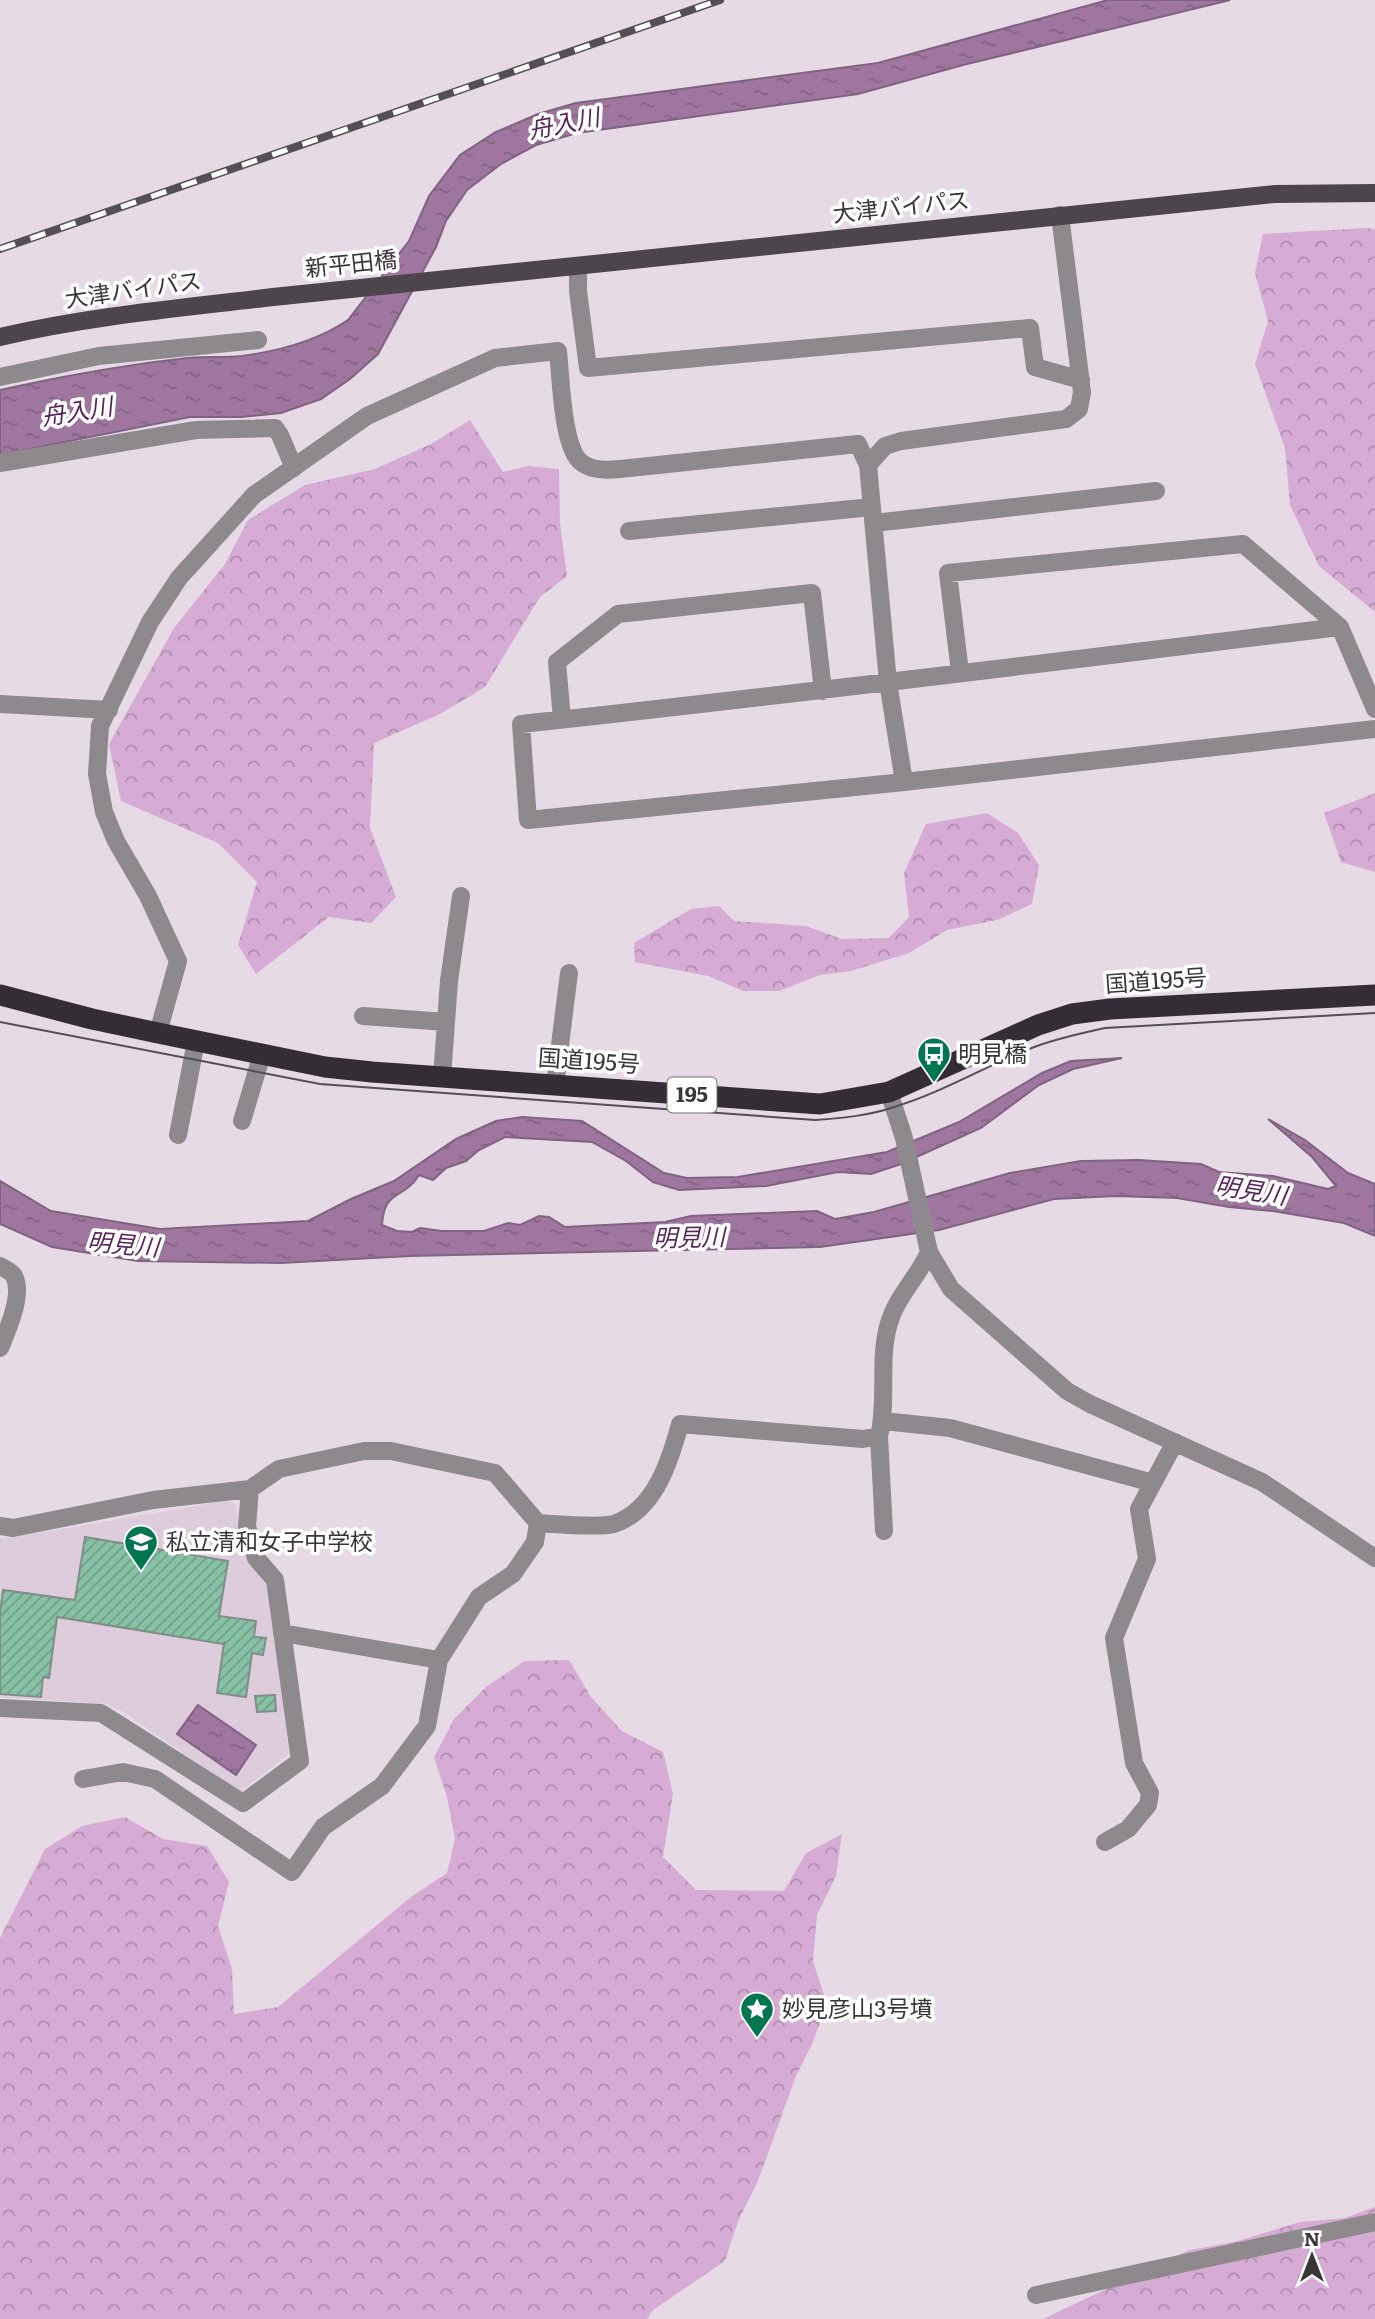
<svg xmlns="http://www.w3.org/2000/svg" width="1375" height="2319" font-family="Literata,'Noto Sans JP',serif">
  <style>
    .built { fill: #ddcddc }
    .forest { fill: url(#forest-crowns) }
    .water { fill: url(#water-ripples); stroke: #806380; stroke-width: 2 }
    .building { fill: url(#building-hatch); stroke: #818d87; stroke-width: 2 }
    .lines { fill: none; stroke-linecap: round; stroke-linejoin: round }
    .minor { stroke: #8e898d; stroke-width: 18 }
    .major { stroke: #4c454b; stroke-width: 18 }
    .highway { stroke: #352d35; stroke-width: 21 }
    .tram { stroke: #544f54; stroke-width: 2 }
    .rail-casing { stroke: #544f54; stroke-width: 8 }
    .rail { stroke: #fff; stroke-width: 5; stroke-dasharray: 16; stroke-linecap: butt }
    .labels { text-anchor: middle; stroke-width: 7; stroke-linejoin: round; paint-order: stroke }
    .shield { fill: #fff; stroke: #747274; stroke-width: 2 }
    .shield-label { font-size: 21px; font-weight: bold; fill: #393539 }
    .street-label { font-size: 23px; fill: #393539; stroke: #fff }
    .poi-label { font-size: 23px; fill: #393539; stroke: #fff; text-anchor: start }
    .water-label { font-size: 24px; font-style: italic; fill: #582558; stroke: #fff }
  </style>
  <defs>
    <pattern id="forest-crowns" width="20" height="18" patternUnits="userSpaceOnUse" patternTransform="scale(1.75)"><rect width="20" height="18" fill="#d6acd4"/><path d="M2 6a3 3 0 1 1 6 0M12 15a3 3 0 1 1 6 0" fill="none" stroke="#af8dad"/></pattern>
    <pattern id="water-ripples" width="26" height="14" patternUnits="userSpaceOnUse" patternTransform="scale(1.75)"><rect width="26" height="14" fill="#9f779e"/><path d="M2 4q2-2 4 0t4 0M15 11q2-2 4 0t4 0" fill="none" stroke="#836282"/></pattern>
    <pattern id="building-hatch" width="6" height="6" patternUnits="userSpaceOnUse" patternTransform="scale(1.75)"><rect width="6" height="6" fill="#87c2a5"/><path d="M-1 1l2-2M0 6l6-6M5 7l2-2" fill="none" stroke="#6f9e87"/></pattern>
  </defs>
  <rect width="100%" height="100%" fill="#e6dbe5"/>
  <path class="built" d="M230,1500L236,1505L244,1552L269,1590L289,1754L240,1792L122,1711L106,1704L0,1697V1538H9Z"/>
  <path class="forest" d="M1365,228L1375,229V612L1319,566L1290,505L1285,448L1255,364L1268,321L1255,273L1263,234Z
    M470,420L503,472L528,466L559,469L560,523L567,576L540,597L485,687L440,714L374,743L370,828L396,897L371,923L329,917L256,974L238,945L257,882L218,843L121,801L109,744L174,628L225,564L248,520L305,485L375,469L431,444Z
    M1375,793V872L1341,862L1324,813Z
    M987,813L1018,833L1039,865L1032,904L997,920L947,930L909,953L851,971L820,975L779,991H743L708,976L635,962L634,943L691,909L719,906L734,921L806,926L842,939L889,938L909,917L904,873L926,824Z
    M569,1660L591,1697L622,1731L663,1752L673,1794L663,1857L696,1890L784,1891L806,1853L842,1834L836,1876L817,1915L813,1961L827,2004L812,2044L796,2076L758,2181L738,2221L725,2261L653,2310L647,2319H0V1938L45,1849L82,1826L125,1817L163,1839L207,1846L229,1882L218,1926L232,1969L234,2014L278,2007L411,1897L447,1873L455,1839L447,1797L434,1757L454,1719L487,1686L525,1661Z
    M1375,2207V2319H1043L1189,2250L1235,2242L1300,2222L1345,2218Z"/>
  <path class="water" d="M1108,0H1230L963,65L858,94L577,133L536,145L501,164L467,190L446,221L436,247L378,354L350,379L321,399L281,413L241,417H190L0,455V390C59,377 119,366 179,359C200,356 221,358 242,356C279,351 317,341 348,320L409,241L429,196L460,155L496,132L538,114L576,103L878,63Z
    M1122,1058L1073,1069L1039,1085L981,1128L901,1164L871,1174L838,1172L766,1186L679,1190L653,1182L626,1161L592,1142L505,1137L479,1150L466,1161L446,1168L433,1180L419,1175C404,1200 384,1188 382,1225L397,1231L412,1232L420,1228L442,1231H484L508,1223L520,1225L539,1216L549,1217L565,1227L665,1222L691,1216L817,1211L835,1219L874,1212L1010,1173L1081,1161L1139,1160L1201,1164L1219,1172L1273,1176L1328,1189L1336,1186L1312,1157L1268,1119L1305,1140L1348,1173L1375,1184V1236L1344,1223L1273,1211L1229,1207L1177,1198L1116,1196L1054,1199L939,1230L820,1247L409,1256L281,1263L138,1261L52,1247L0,1224V1181L51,1211L160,1229L308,1221L351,1199L394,1181L456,1139L496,1121L522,1117L582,1121L664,1173L687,1178L738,1177L887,1152L959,1122L1042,1073L1071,1061Z
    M198,1705L256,1745L236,1775L177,1734Z"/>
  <path class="building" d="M85,1537L228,1561L219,1616L256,1621L254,1637L266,1638L263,1655L252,1653L246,1697L217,1693L224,1643L223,1644L57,1617L49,1678L43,1677L41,1697L0,1694V1613L3,1590L75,1600Z
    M275,1695L276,1711L257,1712L255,1696Z"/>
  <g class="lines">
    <path class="minor" d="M578,266V291L588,368L1030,328L1035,367L1081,380
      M0,377L99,356L258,340
      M0,463L196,430L275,428L280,435L294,468
      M874,523L1156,491
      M629,531L872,507
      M1340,627C1067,660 794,695 521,724L528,820L904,782L1375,729
      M960,672L948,573L1243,544L1340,627L1375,709
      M0,704L109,710
      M562,719L557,662L618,614L812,593L823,691
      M904,782L888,682L868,465L885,446L901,441L1066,419L1079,409L1082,392L1060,215
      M363,1016L446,1022
      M158,1033L178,961L148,896L116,841L104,812L97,774L100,726L150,622L179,578L254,495L367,416L495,358L558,351C561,377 562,449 582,463C593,471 608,470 620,469L858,444L868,465
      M442,1077L449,981L461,896
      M555,1085L569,973
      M889,1092L904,1138L929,1252L951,1289L1067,1391L1090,1404L1262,1482L1375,1558
      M242,1121L262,1054
      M178,1135L196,1041
      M0,1266C5,1269 11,1271 14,1276C24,1294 7,1331 0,1348
      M883,1421L950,1428L1153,1483
      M879,1436L884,1531
      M0,1526L13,1528L153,1500L250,1489L279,1469L364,1451H391L495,1473L538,1523
      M282,1633L439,1660
      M0,1708L101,1713L243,1803L300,1761L275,1580L256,1558L247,1526L250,1489
      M83,1779L123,1772L155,1779L292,1872L323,1827L382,1786L427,1726L439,1660L479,1597L513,1574L535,1542L538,1523C555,1524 599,1528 614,1524C655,1510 670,1461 680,1424L863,1439L879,1436C888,1399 878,1360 889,1323C897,1296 918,1277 929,1252
      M1105,1842L1128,1829L1148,1805L1150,1793L1134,1763L1114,1638L1147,1559L1139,1509L1175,1442
      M1036,2295L1375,2222"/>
    <path class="major" d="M0,337C89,316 182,308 273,297L1275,194L1375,193"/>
    <path class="highway" d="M0,995L92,1019L158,1033L325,1067L372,1072L820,1104L889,1092L1038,1025L1072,1014L1110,1009L1375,995"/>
    <path class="tram" d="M0,1022L320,1084L815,1120C842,1118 868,1116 894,1107C944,1092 989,1064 1037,1046C1059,1038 1082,1033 1105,1028L1375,1013"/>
    <g class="rail-casing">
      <path id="rail" d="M0,249L720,0"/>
    </g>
    <use href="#rail" class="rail"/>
  </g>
  <defs>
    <g id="bus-pin" transform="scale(1.75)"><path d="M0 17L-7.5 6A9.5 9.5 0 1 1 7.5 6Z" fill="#027651" stroke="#fff"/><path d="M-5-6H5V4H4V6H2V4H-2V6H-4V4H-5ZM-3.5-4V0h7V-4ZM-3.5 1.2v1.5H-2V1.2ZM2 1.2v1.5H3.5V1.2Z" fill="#fff"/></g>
    <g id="school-pin" transform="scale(1.75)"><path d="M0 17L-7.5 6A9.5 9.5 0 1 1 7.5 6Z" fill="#027651" stroke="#fff"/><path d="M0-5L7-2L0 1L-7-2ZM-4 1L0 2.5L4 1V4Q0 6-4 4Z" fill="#fff"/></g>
    <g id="sight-pin" transform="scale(1.75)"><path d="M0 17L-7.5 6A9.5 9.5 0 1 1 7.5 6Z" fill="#027651" stroke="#fff"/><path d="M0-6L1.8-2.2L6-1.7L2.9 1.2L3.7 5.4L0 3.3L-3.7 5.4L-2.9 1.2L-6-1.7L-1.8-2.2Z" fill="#fff"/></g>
  </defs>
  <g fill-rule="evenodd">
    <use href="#bus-pin" x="934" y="1054"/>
    <use href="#school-pin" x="141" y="1542"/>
    <use href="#sight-pin" x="757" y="2009"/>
  </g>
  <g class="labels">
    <rect class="shield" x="667.5" y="1077.5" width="49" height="35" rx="5"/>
    <g class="shield-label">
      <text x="692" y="1102">195</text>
    </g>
    <g class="street-label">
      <text transform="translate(901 207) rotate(-6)" y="8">大津バイパス</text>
      <text transform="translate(351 264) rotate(-6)" y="8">新平田橋</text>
      <text transform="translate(133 290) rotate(-8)" y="8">大津バイパス</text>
      <text transform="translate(1156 981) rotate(-4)" y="8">国道195号</text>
      <text transform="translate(589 1061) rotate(4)" y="8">国道195号</text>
    </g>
    <g class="poi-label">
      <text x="958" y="1062">明見橋</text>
      <text x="166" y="1550">私立清和女子中学校</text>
      <text x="782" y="2017">妙見彦山3号墳</text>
    </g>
    <g class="water-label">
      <text transform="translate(564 124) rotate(-11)" y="8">舟入川</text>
      <text transform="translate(77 412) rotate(-9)" y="8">舟入川</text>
      <text transform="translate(1251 1191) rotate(9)" y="8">明見川</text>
      <text transform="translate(689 1238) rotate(-1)" y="8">明見川</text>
      <text transform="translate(123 1245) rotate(5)" y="8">明見川</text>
    </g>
  </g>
  <g transform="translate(1312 2256)" stroke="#ffffff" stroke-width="5" paint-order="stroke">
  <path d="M0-5L12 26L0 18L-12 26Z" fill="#393539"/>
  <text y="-10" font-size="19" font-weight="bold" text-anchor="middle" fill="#393539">N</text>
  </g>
</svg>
